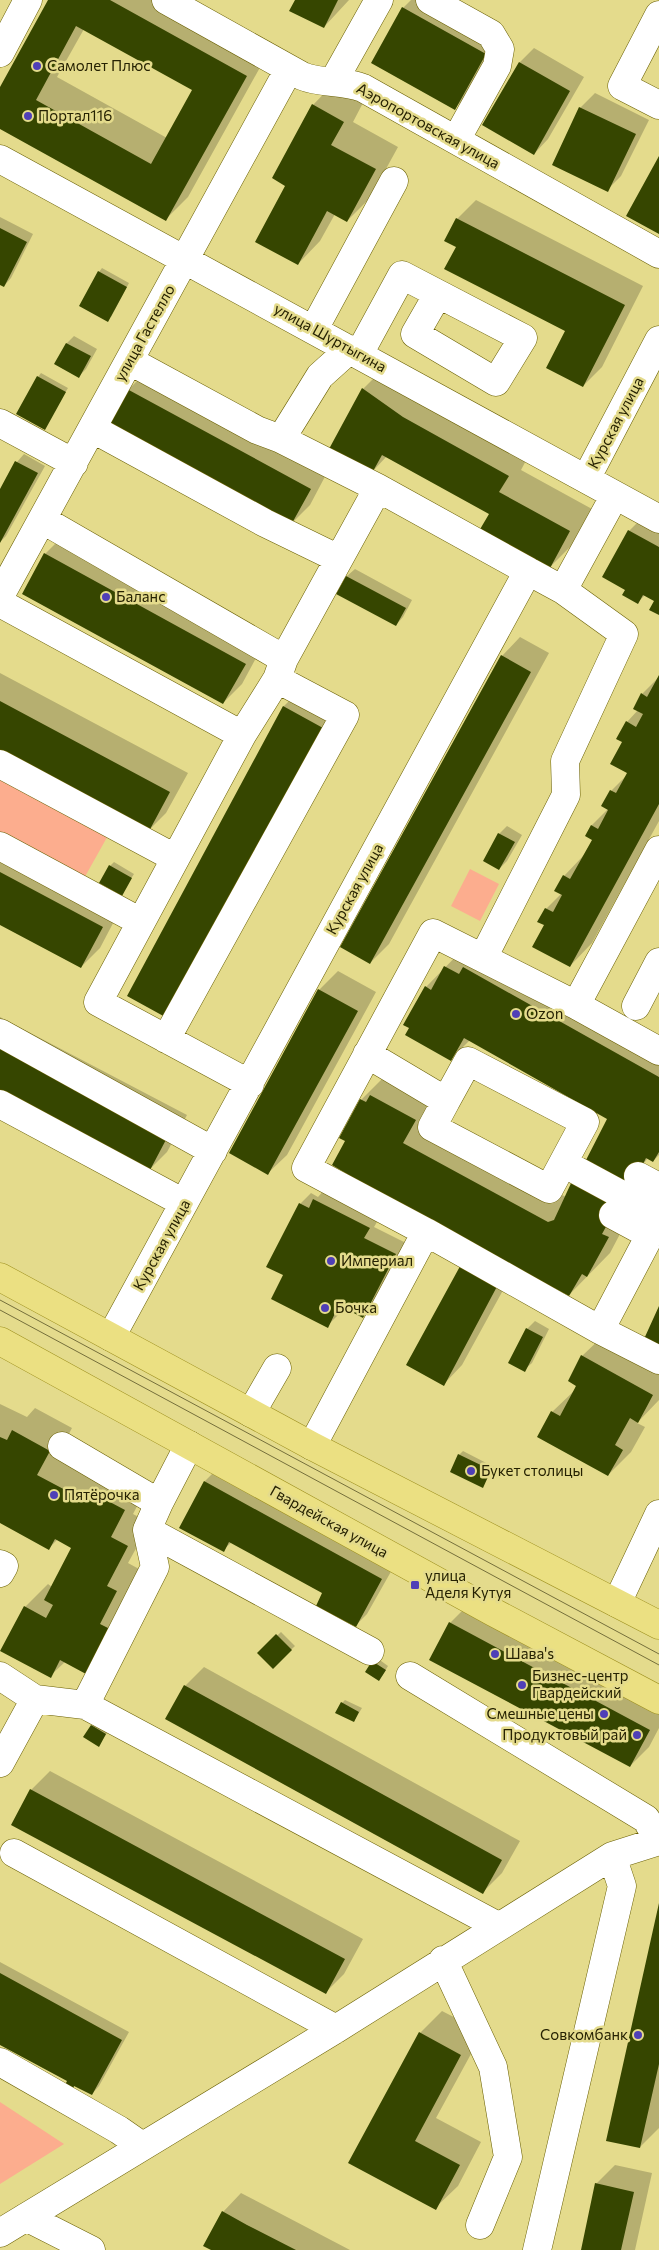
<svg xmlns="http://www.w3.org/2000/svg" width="659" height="2250" font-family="Commissioner,sans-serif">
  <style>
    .green { fill: #fcad8e }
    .shadow { fill: #0003; fill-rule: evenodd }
    .building { fill: #364600; fill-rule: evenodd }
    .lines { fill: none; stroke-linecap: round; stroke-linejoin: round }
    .minor-casing { stroke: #695f02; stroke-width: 29 }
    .major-casing { stroke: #9e901f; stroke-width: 29 }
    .minor { stroke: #fff; stroke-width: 28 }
    .major { stroke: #ebe082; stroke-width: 28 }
    .tram { stroke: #756f3b; stroke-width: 1 }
    .poi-dot { fill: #4f3fb7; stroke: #e4db8c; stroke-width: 2 }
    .labels { text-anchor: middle; stroke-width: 5; stroke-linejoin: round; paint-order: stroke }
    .poi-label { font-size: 15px; fill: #262202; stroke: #e4db8c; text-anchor: start }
    .street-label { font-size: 15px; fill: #262202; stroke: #e4db8c }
  </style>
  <rect width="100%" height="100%" fill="#e4db8c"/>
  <path class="green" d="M0,773L110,832L82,882L0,838Z
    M470,869L499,884L480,921L451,906Z
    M0,2102L64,2144L0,2184Z"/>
  <path class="shadow" d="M50,0H172L268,53L188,197L166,219L0,127V90ZM84,29L194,90L167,138L57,77Z
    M296,0H349L324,27Z
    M411,0H441L503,35L473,89L455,108L403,8Z
    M534,48L584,77L548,139L534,154L520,62Z
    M335,82L365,99L353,122L398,147L370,198L347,221L335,214L320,241L298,264L287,185L313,105Z
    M595,93L649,120L621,176L607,190L553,164L580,108Z
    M476,200L643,286L602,367L583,386L567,330L458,247L457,219Z
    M0,217L33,234L11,278L4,286L0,284Z
    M102,268L129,283L111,317L99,272Z
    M74,336L97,349L86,369L79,376L56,364L67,343Z
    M382,370L530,453L521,470L592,509L571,546L549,568L490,513L387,456L372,472L363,389Z
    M147,371L329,469L310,505L291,524L128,390Z
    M41,373L68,388L44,428L38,377Z
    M24,454L45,466L6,536L0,542V492L17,462Z
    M652,508L659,512V614L656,601L645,595L638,602L627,589L604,577L629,531Z
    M64,535L263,645L242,684L223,703L45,554Z
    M355,569L412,600L403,617L396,625L338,593L347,576Z
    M520,637L549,653L389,944L370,963L502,656Z
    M0,673L188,773L166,813L148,831L0,753Z
    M659,677V821L592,943L570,966L546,925V909L562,893L564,876L584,855L593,839L587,835L592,825L608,809L611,791L629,773L624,741L627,722L638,710L642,694Z
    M302,688L341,709L167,1016L284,706Z
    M507,826L522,835L507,861L499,869L485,861L499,834Z
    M0,844L121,908L100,948L81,967L0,923Z
    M114,862L134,874L121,894L110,866Z
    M468,944L659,1042V1155L653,1161L648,1158L644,1163L635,1182L609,1118L470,1040L451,1059L426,987Z
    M338,971L376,992L287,1155L268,1173L319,990Z
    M0,1017L187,1115L167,1152L149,1170L0,1092Z
    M384,1077L437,1098L425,1120L566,1197L630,1215L610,1253L569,1295L555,1287L551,1292L513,1272L462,1365L444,1384L465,1260L349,1173L347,1141L361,1100Z
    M325,1189L380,1217L374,1227L406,1243L374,1305L363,1316L343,1306L338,1315L327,1326L285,1275L300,1204L311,1193L318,1197Z
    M535,1321L549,1329L532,1363L524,1370L527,1329Z
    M605,1334L659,1364V1400L637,1423L645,1427L631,1452L608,1475L552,1412L575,1390L582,1356Z
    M0,1404L27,1417L35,1408L72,1428L59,1452L147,1487L133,1514L150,1523L128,1563L139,1569L122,1601L131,1606L108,1650L66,1661L50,1676L2,1650L25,1607L48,1584L52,1587L73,1547L58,1539L49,1548L0,1522Z
    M463,1451L494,1467L483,1486L459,1455Z
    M216,1470L393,1568L367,1614L356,1625L324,1592L232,1542L223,1550L205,1481Z
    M469,1604L659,1706V1728L649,1747L630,1766L450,1623Z
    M281,1632L295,1646L273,1667L259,1653Z
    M377,1658L388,1666L382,1676L367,1671Z
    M204,1667L520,1841L502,1873L483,1892L185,1686Z
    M345,1700L362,1708L354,1721L342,1703Z
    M95,1722L109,1730L99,1745L85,1737Z
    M50,1771L363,1939L344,1974L325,1993L31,1790Z
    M659,1905V2128L640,2147Z
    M0,1962L129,2032L99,2086L92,2094L75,2085L73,2087L68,2081L0,2044Z
    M442,2011L483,2032L436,2118L481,2142L458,2186L435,2208L350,2163L420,2033Z
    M615,2165L652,2173L635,2250H582L596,2184Z
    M241,2193L350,2250H214L223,2212Z"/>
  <path class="building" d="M48,0H110L247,76L166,221L0,129V87ZM76,26L192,90L151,164L36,100Z
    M295,0H338L324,28L289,11Z
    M402,7L486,54L455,110L371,63Z
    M519,62L570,91L534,155L482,125Z
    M312,104L344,122L331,145L376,169L347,222L327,211L298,265L255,242L285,186L272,178Z
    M579,107L636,134L608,192L552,165Z
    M659,156V234L626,216Z
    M456,218L625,305L583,387L546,368L565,331L444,269L456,247L444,241Z
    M0,228L27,242L4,287L0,285Z
    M98,271L127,287L108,322L79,306Z
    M66,343L91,356L79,378L54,364Z
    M37,376L66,392L45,430L16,414Z
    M362,388L403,417L509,476L499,492L570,531L549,570L479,531L489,514L382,455L372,473L329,449Z
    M127,389L311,489L291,525L107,426Z
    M15,461L38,473L0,543V489Z
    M628,530L659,547V615L649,610L654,601L643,595L638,604L622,595L625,590L602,577Z
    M44,553L246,664L223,704L22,594Z
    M346,576L406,608L396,626L336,594Z
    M501,655L531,672L370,964L340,947Z
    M659,675V804L570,967L532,947L544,925L537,922L545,908L553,912L562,895L554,891L563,875L570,879L592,840L585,836L591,825L598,829L608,810L601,806L610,790L616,793L627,773L610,764L622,742L616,739L626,721L636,727L643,714L633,709L641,693L647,697Z
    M0,701L170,792L148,833L0,754Z
    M283,706L323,728L167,1018L127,996Z
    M498,833L515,842L499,870L483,861Z
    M109,865L132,878L122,896L99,883Z
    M0,872L103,927L81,968L0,925Z
    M444,966L459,974L463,967L659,1077V1152L653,1162L646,1158L632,1186L585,1162L607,1119L464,1038L451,1061L405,1035L409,1028L403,1025L425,986L431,990Z
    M318,989L358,1011L268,1175L229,1153Z
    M0,1045L169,1134L149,1172L0,1094Z
    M370,1095L416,1120L403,1143L548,1222L554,1220L573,1179L619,1203L602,1234L609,1237L587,1277L582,1274L569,1296L554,1288L551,1294L343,1180L347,1174L332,1165L345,1141L339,1138L360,1099L366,1102Z
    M313,1199L370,1228L364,1238L396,1254L363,1318L339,1305L328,1328L271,1299L283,1275L266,1267L299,1203L309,1208Z
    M464,1259L501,1279L444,1386L406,1365Z
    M659,1306V1346L644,1339Z
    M526,1328L543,1337L525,1372L508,1363Z
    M581,1355L653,1395L638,1423L630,1418L615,1445L623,1450L608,1476L537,1437L551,1411L560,1416L576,1386L568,1381Z
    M12,1430L50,1451L37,1475L86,1501L91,1492L125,1510L111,1537L128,1546L107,1586L117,1591L100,1624L110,1629L86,1674L60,1660L51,1678L0,1651L24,1606L46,1618L53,1605L44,1600L71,1548L55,1539L49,1550L0,1523V1437L7,1440Z
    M458,1454L491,1470L483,1488L450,1472Z
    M204,1481L382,1579L356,1627L316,1606L322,1593L229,1542L224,1552L179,1528Z
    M449,1622L650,1730L630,1767L429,1660Z
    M276,1634L292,1650L273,1669L257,1653Z
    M372,1661L386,1670L379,1681L365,1672Z
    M184,1685L502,1860L483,1894L165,1719Z
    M341,1702L359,1712L354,1722L335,1713Z
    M91,1725L106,1734L99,1747L83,1737Z
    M30,1789L345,1959L326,1994L11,1825Z
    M659,1903V2064L640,2148L606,2141Z
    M0,1973L122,2040L92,2095L74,2086L73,2089L65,2085L67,2081L0,2045Z
    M419,2032L461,2055L415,2141L460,2165L436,2210L348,2163Z
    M595,2183L634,2192L621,2250H581Z
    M222,2211L247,2225L296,2250H211L203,2246Z"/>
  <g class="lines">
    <g class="minor-casing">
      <path id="minor" d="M166,0L302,76C321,84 343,80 363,88L659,254
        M430,0L491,34L500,49L497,66L456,140
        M659,15L622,86L659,105
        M0,53L28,0
        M333,82L379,0
        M0,159L659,519
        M314,329L394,181
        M359,354L402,275L523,338L496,382L415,334L438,294
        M130,361L257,430L281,439
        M0,423L74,463
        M93,429L265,523L339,559
        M586,479L659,340
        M378,488L528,571
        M43,520L284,659
        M0,596L289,69
        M0,603L242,735
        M0,764L175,858
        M0,846L141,922
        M483,958L566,795L565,761L624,634L563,590
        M576,1005L659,850
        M636,1006L659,962
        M0,1033L213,1151
        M166,1039L345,715L277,679L284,659L378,488L281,439L320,376L350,349
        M367,1054L446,1101L432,1127L549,1189L585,1122L468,1061L446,1101
        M250,1084L98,1002L242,735L277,679
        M0,1104L184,1203
        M563,1163L659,1215
        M638,1176L659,1187
        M613,1215L650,1235
        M426,1232L600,1330L659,1360
        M600,1330L659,1218
        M111,1337L528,571L563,590L615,495
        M251,1413L277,1368
        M62,1446L159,1503
        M312,1446L426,1232L306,1168L433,933L576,1005L659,1051
        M147,1530L370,1651
        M0,1564L4,1566L0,1573
        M617,1603L659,1514
        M0,1676L35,1699
        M410,1676L646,1819L659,1841
        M85,1705L498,1926
        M0,1763L35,1699L85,1705L155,1567L147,1530L159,1503L189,1445
        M14,1853L336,2029
        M443,1960L493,2067L508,2157L480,2225
        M0,2062L119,2130L142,2146
        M26,2217L91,2250
        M0,2233L336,2029L612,1856L659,1841
        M537,2250L622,1886L612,1856"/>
    </g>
    <g class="major-casing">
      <path id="major" d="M0,1277L312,1446L659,1625
        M0,1341L493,1612L659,1700"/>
    </g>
    <use href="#minor" class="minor"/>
    <use href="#major" class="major"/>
    <path class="tram" d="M0,1300L659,1654
      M0,1310L659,1665"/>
  </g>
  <g class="poi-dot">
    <circle cx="37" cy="66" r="5"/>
    <circle cx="28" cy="116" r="5"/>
    <circle cx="106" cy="597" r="5"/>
    <circle cx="516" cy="1014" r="5"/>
    <circle cx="331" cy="1261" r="5"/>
    <circle cx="325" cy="1308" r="5"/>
    <circle cx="471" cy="1471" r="5"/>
    <circle cx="54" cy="1495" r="5"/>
    <rect x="410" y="1580" width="10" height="10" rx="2.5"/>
    <circle cx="495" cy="1654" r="5"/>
    <circle cx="522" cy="1685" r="5"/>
    <circle cx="604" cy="1714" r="5"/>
    <circle cx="637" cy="1735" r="5"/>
    <circle cx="638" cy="2035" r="5"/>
  </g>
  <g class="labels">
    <g class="poi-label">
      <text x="47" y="71">Самолет Плюс</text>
      <text x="38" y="121">Портал116</text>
      <text x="116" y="602">Баланс</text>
      <text x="526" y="1019">Ozon</text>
      <text x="341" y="1266">Империал</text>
      <text x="335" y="1313">Бочка</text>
      <text x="481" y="1476">Букет столицы</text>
      <text x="64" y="1500">Пятёрочка</text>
      <text x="425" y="1581">улица<tspan x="425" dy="17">Аделя Кутуя</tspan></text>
      <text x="505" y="1659">Шава's</text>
      <text x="532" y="1681">Бизнес-центр<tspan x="532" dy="17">Гвардейский</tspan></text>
      <text x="594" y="1719" text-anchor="end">Смешные цены</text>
      <text x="627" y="1740" text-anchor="end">Продуктовый рай</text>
      <text x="628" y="2040" text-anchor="end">Совкомбанк</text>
    </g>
    <g class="street-label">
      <text transform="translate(428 126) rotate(29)" y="5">Аэропортовская улица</text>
      <text transform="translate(145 333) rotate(-61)" y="5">улица Гастелло</text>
      <text transform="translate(330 338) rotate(29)" y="5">улица Шуртыгина</text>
      <text transform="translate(616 423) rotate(-62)" y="5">Курская улица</text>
      <text transform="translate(355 889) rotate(-61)" y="5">Курская улица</text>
      <text transform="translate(162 1245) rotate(-61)" y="5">Курская улица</text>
      <text transform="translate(329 1522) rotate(29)" y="5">Гвардейская улица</text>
    </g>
  </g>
</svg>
